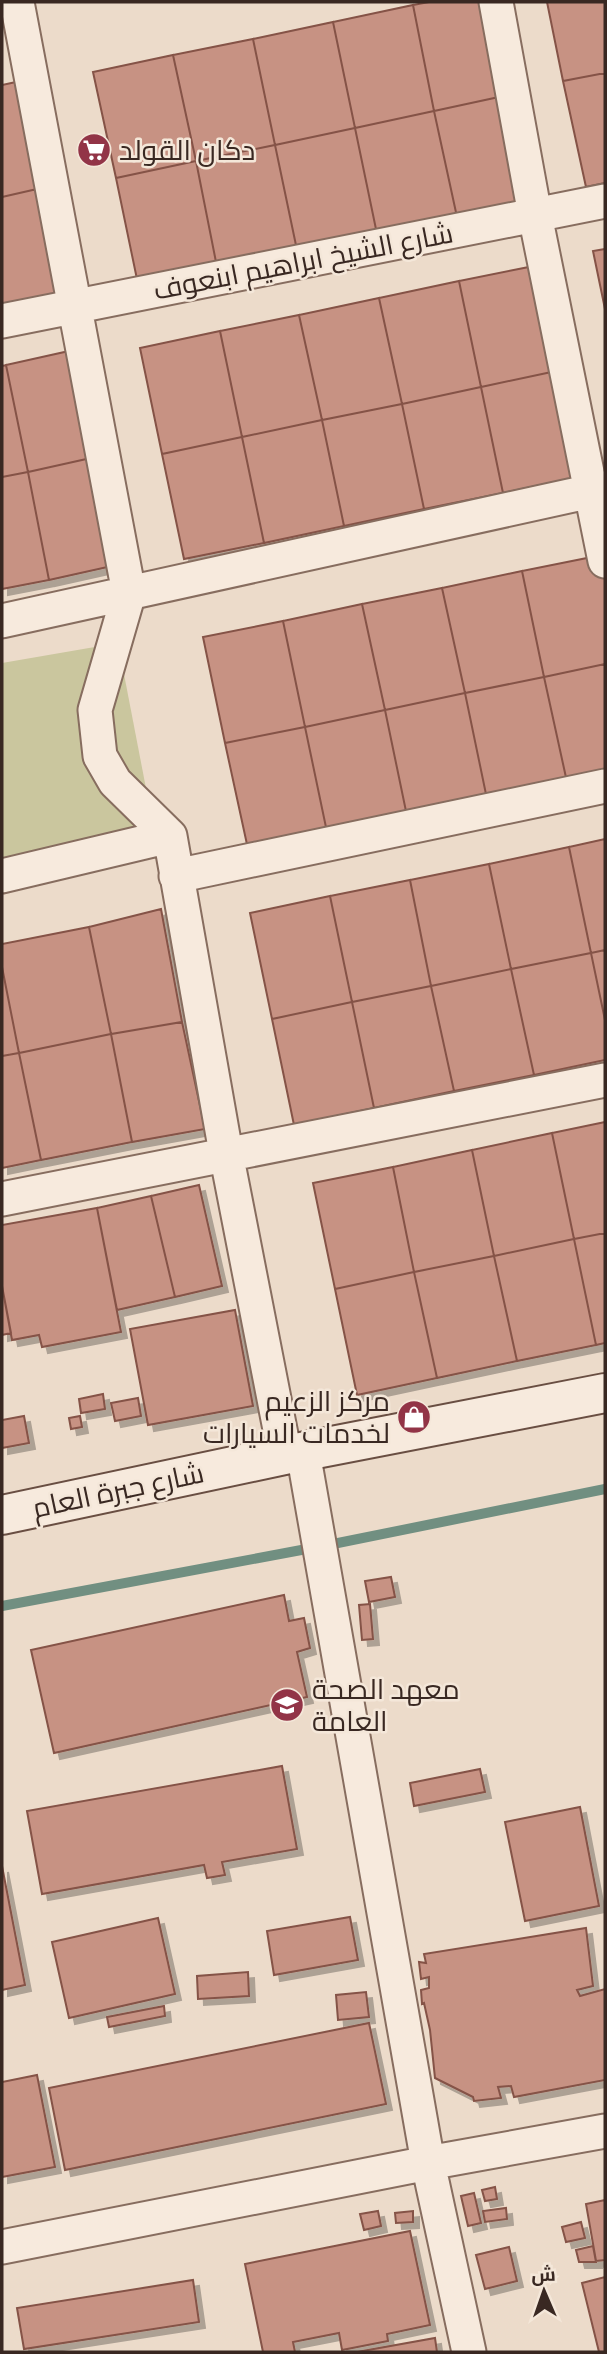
<svg xmlns="http://www.w3.org/2000/svg" width="607" height="2354" font-family="'Zilla Slab',Cairo,serif">
  <style>
    .green { fill: #cac69e }
    .lines { fill: none; stroke-linecap: round; stroke-linejoin: round }
    .stream { stroke: #718f81; stroke-width: 10 }
    .building { fill: #c79283; stroke: #855347; stroke-width: 2; filter: url(#shadow) }
    .minor-casing { stroke: #876d5f; stroke-width: 37 }
    .secondary-casing { stroke: #694e42; stroke-width: 42 }
    .minor { stroke: #f7eadd; stroke-width: 33 }
    .secondary { stroke: #f7eadd; stroke-width: 38 }
    .labels { text-anchor: middle; stroke-width: 5; stroke-linejoin: round; paint-order: stroke }
    .poi-label { font-size: 28px; fill: #392822; stroke: #f4e7d9; text-anchor: start }
    .street-label { font-size: 28px; fill: #392822; stroke: #f4e7d9 }
  </style>
  <defs>
    <filter id="shadow"><feDropShadow dx="6" dy="6" stdDeviation="0" flood-color="#0004"/></filter>
  </defs>
  <rect width="100%" height="100%" fill="#ecdbca"/>
  <path class="green" d="M118,643L155,835L2,866V663Z"/>
  <g class="lines">
    <path class="stream" d="M2,1606L328,1545L605,1489"/>
  </g>
  <path class="building" d="M429,2H479L499,97L434,111L413,5Z
    M547,2H605V73L563,81Z
    M413,5L434,111L355,128L333,22Z
    M333,22L355,128L275,145L253,39Z
    M253,39L275,145L196,161L173,55Z
    M173,55L196,161L116,178L93,72Z
    M605,73V183L586,187L563,81Z
    M16,82L37,189L2,197V85Z
    M499,97L521,203L457,217L434,111Z
    M434,111L457,217L377,234L355,128Z
    M355,128L377,234L297,250L275,145Z
    M275,145L297,250L217,267L196,161Z
    M196,161L217,267L138,284L116,178Z
    M37,189L59,297L2,309V197Z
    M605,249V309L593,251Z
    M539,265L561,370L481,387L459,281Z
    M459,281L481,387L402,404L379,298Z
    M379,298L402,404L322,420L299,315Z
    M299,315L322,420L242,437L220,331Z
    M220,331L242,437L162,454L140,348Z
    M69,351L91,458L28,472L6,365Z
    M6,365L28,472L2,477V366Z
    M561,370L583,476L503,493L481,387Z
    M481,387L503,493L424,509L402,404Z
    M402,404L424,509L344,526L322,420Z
    M322,420L344,526L264,543L242,437Z
    M242,437L264,543L184,559L162,454Z
    M91,458L112,566L49,580L28,472Z
    M28,472L49,580L2,589V477Z
    M602,555L605,571V664L544,677L522,571Z
    M522,571L544,677L465,693L442,588Z
    M442,588L465,693L385,710L362,604Z
    M362,604L385,710L305,727L283,621Z
    M283,621L305,727L225,743L203,637Z
    M605,664V775L567,782L544,677Z
    M544,677L567,782L487,799L465,693Z
    M465,693L487,799L407,816L385,710Z
    M385,710L407,816L327,832L305,727Z
    M305,727L327,832L248,849L225,743Z
    M605,839V950L591,953L569,847Z
    M569,847L591,953L511,969L489,864Z
    M489,864L511,969L431,986L410,880Z
    M410,880L431,986L352,1002L330,896Z
    M330,896L352,1002L272,1019L250,913Z
    M161,909L182,1022L111,1034L89,927Z
    M89,927L111,1034L19,1053L2,967V944Z
    M605,950V1020L591,953Z
    M591,953L605,1020V1060L534,1075L511,969Z
    M2,967L19,1053L2,1056Z
    M511,969L534,1075L454,1091L431,986Z
    M431,986L454,1091L374,1108L352,1002Z
    M352,1002L374,1108L294,1125L272,1019Z
    M182,1022L205,1129L132,1142L111,1034Z
    M111,1034L132,1142L41,1160L19,1053Z
    M19,1053L41,1160L2,1168V1056Z
    M605,1122V1233L574,1239L552,1133Z
    M552,1133L574,1239L494,1256L472,1150Z
    M472,1150L494,1256L414,1272L393,1167Z
    M393,1167L414,1272L335,1289L313,1183Z
    M199,1185L222,1286L175,1297L151,1196Z
    M151,1196L175,1297L117,1310L97,1208Z
    M97,1208L121,1332L42,1347L39,1335L12,1340L2,1286V1225Z
    M605,1233V1343L596,1345L574,1239Z
    M574,1239L596,1345L517,1361L494,1256Z
    M494,1256L517,1361L437,1378L414,1272Z
    M414,1272L437,1378L357,1395L335,1289Z
    M2,1286L11,1333L2,1335Z
    M235,1310L253,1406L148,1425L130,1329Z
    M103,1394L105,1409L81,1413L79,1399Z
    M138,1398L141,1416L115,1421L111,1403Z
    M24,1416L29,1443L2,1448V1420Z
    M80,1416L82,1427L71,1429L69,1418Z
    M391,1577L395,1597L369,1602L365,1581Z
    M284,1595L289,1621L304,1618L310,1648L297,1652L307,1697L54,1753L31,1650Z
    M370,1604L373,1639L362,1640L359,1605Z
    M282,1766L297,1849L222,1862L225,1875L207,1878L204,1865L42,1894L27,1811Z
    M480,1769L485,1792L414,1806L410,1783Z
    M580,1807L599,1906L525,1921L505,1822Z
    M2,1866L25,1985L2,1990Z
    M350,1917L358,1960L274,1975L267,1931Z
    M158,1918L175,1994L69,2018L52,1942Z
    M586,1928L593,1986L577,1990L580,1996L605,1989V2080L514,2097L511,2086L498,2087L501,2098L474,2101L473,2097L435,2078L430,2030L424,2003L422,2004L421,1990L429,1988V1977L421,1979L419,1962L426,1963L424,1954Z
    M248,1972L249,1996L198,1999L197,1976Z
    M366,1992L369,2017L338,2020L336,1995Z
    M164,2006L165,2016L109,2027L107,2017Z
    M369,2023L386,2104L65,2170L49,2088Z
    M37,2075L55,2167L2,2177V2082Z
    M495,2187L497,2199L485,2201L482,2190Z
    M474,2193L481,2223L468,2226L461,2196Z
    M605,2200V2260L596,2261L586,2204Z
    M506,2208L507,2219L485,2222L483,2211Z
    M378,2211L381,2226L364,2230L360,2214Z
    M413,2211V2222L396,2223L395,2213Z
    M581,2222L585,2238L566,2242L562,2227Z
    M410,2231L430,2325L387,2334L388,2341L342,2350L339,2333L293,2342L295,2352H263L245,2264Z
    M593,2246L596,2262H579L576,2250Z
    M509,2247L517,2281L485,2289L476,2255Z
    M605,2277V2352H599L582,2283Z
    M193,2280L199,2322L24,2349L17,2308Z
    M435,2338L437,2352H357Z"/>
  <g class="lines">
    <g class="minor-casing">
      <path id="minor" d="M17,2L129,593L95,710L100,756L115,782L170,836L226,1153L285,1455
        M496,2L535,215L605,561
        M2,321L605,201
        M2,621L605,488
        M2,876L170,836
        M176,876L605,786
        M2,1199L605,1080
        M303,1452L428,2163L469,2352
        M2,2247L428,2163L605,2131"/>
    </g>
    <g class="secondary-casing">
      <path id="secondary" d="M2,1515L285,1455L605,1393"/>
    </g>
    <use href="#minor" class="minor"/>
    <use href="#secondary" class="secondary"/>
  </g>
  <defs>
    <g id="supermarket-disc" transform="scale(1.75)"><circle r="9.5" fill="#923447" stroke="#f4e7d9"/><path d="M-6-5.5h2.5l.6 2H6L4.5 2H-2.5L-4.4-4H-6ZM-1.5 3.2a1.3 1.3 0 1 0 .1 0ZM3 3.2a1.3 1.3 0 1 0 .1 0Z" fill="#fff"/></g>
    <g id="shop-disc" transform="scale(1.75)"><circle r="9.5" fill="#923447" stroke="#f4e7d9"/><path d="M-5-2.5h2.3a2.7 3.5 0 0 1 5.4 0H5L5.5 6h-11ZM-1.5-2.5h3a1.5 2.3 0 0 0-3 0Z" fill="#fff"/></g>
    <g id="university-disc" transform="scale(1.75)"><circle r="9.5" fill="#923447" stroke="#f4e7d9"/><path d="M0-5L7-2L0 1L-7-2ZM-4 1L0 2.5L4 1V4Q0 6-4 4Z" fill="#fff"/></g>
  </defs>
  <g fill-rule="evenodd">
    <use href="#supermarket-disc" x="94" y="150"/>
    <use href="#shop-disc" x="414" y="1417"/>
    <use href="#university-disc" x="287" y="1705"/>
  </g>
  <g class="labels">
    <g class="poi-label">
      <text x="119" y="160">دكان القولد</text>
      <text x="390" y="1411" text-anchor="end">مركز الزعيم<tspan x="390" dy="32">لخدمات السيارات</tspan></text>
      <text x="312" y="1699">معهد الصحة<tspan x="312" dy="32">العامة</tspan></text>
    </g>
    <g class="street-label">
      <text transform="translate(303 261) rotate(-11)" y="10">شارع الشيخ ابراهيم ابنعوف</text>
      <text transform="translate(118 1490) rotate(-12)" y="10">شارع جبرة العام</text>
    </g>
  </g>
  <rect width="607" height="2354" fill="none" stroke="#392822" stroke-width="7"/>
  <g transform="translate(544 2291) rotate(358)" stroke="#f4e7d9" stroke-width="5" paint-order="stroke">
  <path d="M0-5L12 26L0 18L-12 26Z" fill="#392822"/>
  <text y="-10" font-size="19" font-weight="bold" text-anchor="middle" fill="#392822">ش</text>
  </g>
</svg>
